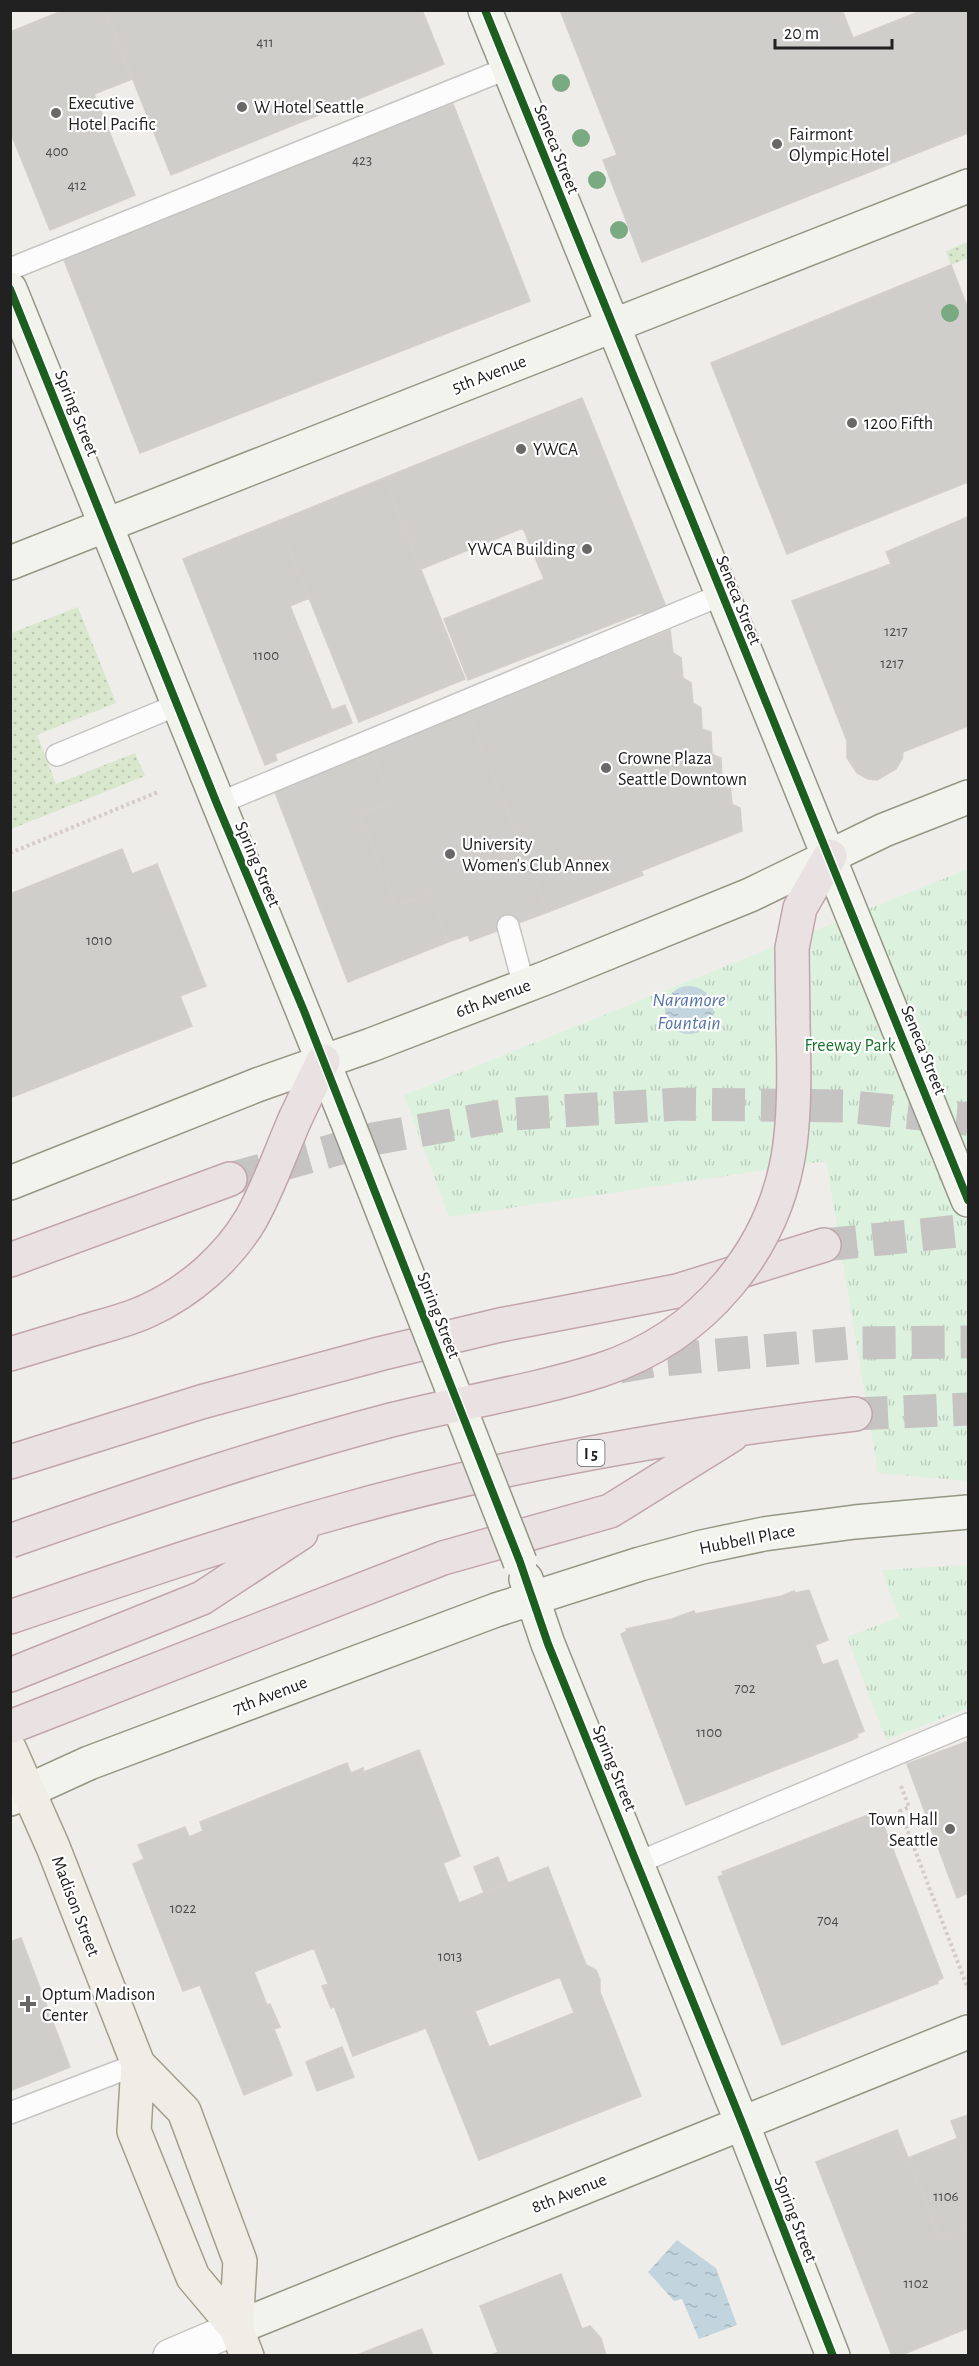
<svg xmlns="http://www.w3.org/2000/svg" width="979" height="2366" font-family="'Alegreya Sans',sans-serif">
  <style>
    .grass { fill: url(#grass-dots) }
    .park { fill: url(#park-tufts) }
    .water { fill: url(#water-ripples) }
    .building { fill: #d0cecb; stroke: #d2cfcc; stroke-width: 1.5; fill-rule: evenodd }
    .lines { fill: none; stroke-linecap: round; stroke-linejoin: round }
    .highway-tunnel { stroke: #c6c4c2; stroke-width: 33; stroke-dasharray: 33 16; stroke-linecap: butt }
    .lane-casing { stroke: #c5c4c2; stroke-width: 24 }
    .street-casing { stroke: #c5c4c2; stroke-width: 36 }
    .secondary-casing { stroke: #939784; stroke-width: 36 }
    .primary-casing { stroke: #a39d89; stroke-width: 36 }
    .highway-casing { stroke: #c0a5aa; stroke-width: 36 }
    .path { stroke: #d5ccca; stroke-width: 4; stroke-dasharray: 3 3; stroke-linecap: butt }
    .lane { stroke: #fdfcfc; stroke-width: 21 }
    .street { stroke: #fdfcfc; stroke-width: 33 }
    .secondary { stroke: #f2f3ed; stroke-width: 33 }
    .primary { stroke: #f0ede7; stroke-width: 33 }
    .highway { stroke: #eae1e2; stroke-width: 33 }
    .secondary-bridge-casing { stroke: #939784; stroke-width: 36; stroke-linecap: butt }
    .highway-bridge-casing { stroke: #c0a5aa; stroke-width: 36; stroke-linecap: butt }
    .secondary-bridge { stroke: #f2f3ed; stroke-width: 33 }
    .highway-bridge { stroke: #eae1e2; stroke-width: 33 }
    .cycleway-casing { stroke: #fff; stroke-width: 11 }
    .cycleway { stroke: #1b5e20; stroke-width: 8 }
    .tree { fill: #7aaa82 }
    .poi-dot { fill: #696867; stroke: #fff; stroke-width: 2 }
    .labels { text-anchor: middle; stroke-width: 4.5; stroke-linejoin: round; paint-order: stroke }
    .number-label { font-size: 15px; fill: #4d4c4c }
    .shield { fill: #fff; stroke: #646464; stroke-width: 1.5 }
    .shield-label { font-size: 16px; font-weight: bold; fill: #212121 }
    .poi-label { font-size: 18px; fill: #212121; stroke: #fff; text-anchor: start }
    .street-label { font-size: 18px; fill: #212121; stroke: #fff }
    .park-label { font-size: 18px; fill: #1a742c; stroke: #fff }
    .water-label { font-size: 20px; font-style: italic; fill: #5876a5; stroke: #fff }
  </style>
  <defs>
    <pattern id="grass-dots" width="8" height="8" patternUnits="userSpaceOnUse" patternTransform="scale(1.5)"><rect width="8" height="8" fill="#d9e8cd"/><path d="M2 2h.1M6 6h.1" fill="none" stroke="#bac7b0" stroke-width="1.8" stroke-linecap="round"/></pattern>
    <pattern id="park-tufts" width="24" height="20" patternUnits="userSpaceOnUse" patternTransform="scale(1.5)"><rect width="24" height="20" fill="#dcf1de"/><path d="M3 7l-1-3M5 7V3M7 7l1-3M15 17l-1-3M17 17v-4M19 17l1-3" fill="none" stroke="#bccebe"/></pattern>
    <pattern id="water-ripples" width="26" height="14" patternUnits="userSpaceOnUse" patternTransform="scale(1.5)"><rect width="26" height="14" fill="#c2d4dd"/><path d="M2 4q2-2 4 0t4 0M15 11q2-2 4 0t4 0" fill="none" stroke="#a6b6bd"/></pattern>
  </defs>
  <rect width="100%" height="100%" fill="#efedea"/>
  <path class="grass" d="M968,242V258L951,265L946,251Z
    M78,607L116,703L37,735L56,784L135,753L145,776L11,829V633Z"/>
  <path class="park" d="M968,869V1481L878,1473L826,1161L449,1217L404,1095Z
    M968,1565V1708L886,1740L847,1637L899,1617L882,1570Z"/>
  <path class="water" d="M665 1010a24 24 0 1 1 48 0a24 24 0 1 1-48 0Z
    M677,2240L716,2268L737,2325L699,2339L682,2299L674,2301L648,2272Z"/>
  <path class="building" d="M64,10H105L132,79L94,94L135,195L50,230L10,131V32Z
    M105,10H422L444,64L171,175Z
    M560,10H842L853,38L923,10H968V133L642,262L603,160L617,155Z
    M453,104L530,301L140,453L62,255Z
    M951,265L968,309V482L787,554L711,363Z
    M582,398L667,609L645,618L643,612L468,680L444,619L544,579L523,528L421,569L384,478Z
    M384,478L465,679L359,722L278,521Z
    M968,517V726L903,752L902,759L896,769L877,780L868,779L857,773L847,758V741L792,601L891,564L886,552Z
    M278,521L309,598L290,606L332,710L345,705L352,723L275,754L277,760L265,765L183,559Z
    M670,630L673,653L681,658L683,678L691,683L693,703L701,708L702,729L711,732L712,754L721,758L722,779L730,783L732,804L740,808L742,831L641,871L643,875L548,912L467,710Z
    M467,710L548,912L470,941L468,935L448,942L429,892L396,906L360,815L392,802L371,749Z
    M371,749L392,802L360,815L396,906L429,892L448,942L348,982L273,787Z
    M122,849L132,874L157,864L206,986L180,996L192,1026L10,1098V894Z
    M809,1590L828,1640L815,1645L821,1661L823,1665L837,1660L864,1731L857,1734L858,1737L852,1740L686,1805L621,1634L627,1631L626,1629L672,1619L694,1611L695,1614L782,1596L794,1591L795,1593Z
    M968,1741V1893L957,1898L907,1764Z
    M419,1750L460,1856L443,1863L459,1903L548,1867L586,1965L596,1970L600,1980V1992L641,2096L479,2160L426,2028L353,2056L334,2006L331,2008L322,1986L328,1984L314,1948L254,1972L267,2005L270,2004L280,2027L274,2029L292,2075L244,2095L200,1985L183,1991L133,1864L144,1859L138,1845L185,1827L189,1837L203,1831L200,1822L347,1763L351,1773L363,1768L364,1772ZM560,1977L574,2013L489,2047L475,2011Z
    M878,1811L943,1978L937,1981L938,1983L782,2045L718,1877L723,1875L722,1872Z
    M498,1857L508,1883L484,1893L474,1867Z
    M21,1938L70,2067L10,2091V1942Z
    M342,2047L354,2077L317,2091L306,2062Z
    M968,2115V2166L951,2121Z
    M897,2130L940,2238L968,2227V2328L899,2356H892L816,2162Z
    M958,2138L968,2166V2227L940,2238L908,2158Z
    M561,2274L582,2329L590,2326L601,2338L606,2356H490L498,2352L480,2306Z
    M422,2329L433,2356H355Z"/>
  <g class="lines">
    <path class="highway-tunnel" d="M230,1179L373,1139L511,1114L679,1104L844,1106L968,1119
      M824,1245L968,1230
      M619,1367L653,1361L849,1343L968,1342
      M855,1414L968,1409"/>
    <g class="lane-casing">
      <path id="lane" d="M10,269L508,68
        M57,755L177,705
        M217,804L721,595
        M508,926L524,986
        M637,1863L968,1724
        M10,2113L138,2064"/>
    </g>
    <g class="street-casing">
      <path id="street" d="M170,2356L236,2328"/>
    </g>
    <g class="secondary-casing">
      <path id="secondary" d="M485,10C645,408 807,804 968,1200
        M10,289L346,1118
        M10,563L968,186
        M10,1183L257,1085L371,1045L548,977L750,895L884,830L968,797
        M526,1579L548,1644L742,2123L833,2356
        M10,1799L89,1763L496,1610L640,1564L702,1547L764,1534L855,1522L968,1512
        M236,2328L968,2032"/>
    </g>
    <g class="primary-casing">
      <path id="primary" d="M10,1750L53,1847L138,2064L184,2111L240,2261L236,2328
        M138,2064L134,2131L193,2277L236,2328L247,2356"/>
    </g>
    <g class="highway-casing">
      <path id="highway" d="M793,1024L792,948L800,908L830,856
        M296,1117L323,1061
        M10,1260L230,1179
        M10,1354L83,1332
        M10,1462L201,1402L379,1354L500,1325L677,1291L824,1245
        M10,1617C116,1581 222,1544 330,1514C501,1465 678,1434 855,1414
        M10,1675L202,1598L301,1533
        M10,1727L443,1558L610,1511L732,1435"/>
    </g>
    <path class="path" d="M10,853L158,792
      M959,1017L968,1013
      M901,1786L909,1807L900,1811L968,1989"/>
    <use href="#lane" class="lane"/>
    <use href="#street" class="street"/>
    <use href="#secondary" class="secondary"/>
    <use href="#primary" class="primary"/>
    <use href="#highway" class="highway"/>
    <g class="secondary-bridge-casing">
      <path id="secondary-bridge" d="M346,1118L520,1562"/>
    </g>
    <g class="highway-bridge-casing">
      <path id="highway-bridge" d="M83,1332C105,1325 129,1320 149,1310C190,1291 228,1258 251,1219C269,1187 281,1151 296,1117
        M10,1541C136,1497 262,1454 391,1420C461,1402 532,1392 601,1370C702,1337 776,1250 790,1145C795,1105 794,1064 793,1024"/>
    </g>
    <use href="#secondary-bridge" class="secondary-bridge"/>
    <use href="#highway-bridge" class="highway-bridge"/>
    <g class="cycleway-casing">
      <path id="cycleway" d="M485,10C645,408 807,804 968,1200
        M10,289L217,804L304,1011L520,1562L548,1644L742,2123L833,2356"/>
    </g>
    <use href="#cycleway" class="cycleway"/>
  </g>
  <g class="tree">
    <circle cx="561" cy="83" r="9"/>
    <circle cx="581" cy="138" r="9"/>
    <circle cx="597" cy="180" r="9"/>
    <circle cx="619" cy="230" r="9"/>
    <circle cx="950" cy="313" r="9"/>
  </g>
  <g class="poi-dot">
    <circle cx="242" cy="107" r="6"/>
    <circle cx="56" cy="113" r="6"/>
    <circle cx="777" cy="144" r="6"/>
    <circle cx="852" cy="423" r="6"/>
    <circle cx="521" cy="449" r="6"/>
    <circle cx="587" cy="549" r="6"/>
    <circle cx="606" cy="768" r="6"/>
    <circle cx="450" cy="854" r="6"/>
    <circle cx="950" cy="1829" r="6"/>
    <path d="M25 1995h6v6h6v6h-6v6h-6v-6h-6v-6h6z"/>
  </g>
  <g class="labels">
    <g class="number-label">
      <text x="265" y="47">411</text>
      <text x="57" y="156">400</text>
      <text x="362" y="165">423</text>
      <text x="77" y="190">412</text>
      <text x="896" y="636">1217</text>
      <text x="266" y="660">1100</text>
      <text x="892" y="668">1217</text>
      <text x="99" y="945">1010</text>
      <text x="745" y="1693">702</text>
      <text x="709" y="1737">1100</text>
      <text x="183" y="1913">1022</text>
      <text x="828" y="1925">704</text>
      <text x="450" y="1961">1013</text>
      <text x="946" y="2201">1106</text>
      <text x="916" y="2288">1102</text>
    </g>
    <rect class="shield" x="577.5" y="1440" width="27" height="26" rx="4.5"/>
    <g class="shield-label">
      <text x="591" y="1459">I 5</text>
    </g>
    <g class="poi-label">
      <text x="68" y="109">Executive<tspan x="68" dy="21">Hotel Pacific</tspan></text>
      <text x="254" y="113">W Hotel Seattle</text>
      <text x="789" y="140">Fairmont<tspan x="789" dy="21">Olympic Hotel</tspan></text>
      <text x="864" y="429">1200 Fifth</text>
      <text x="533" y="455">YWCA</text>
      <text x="575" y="555" text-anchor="end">YWCA Building</text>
      <text x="618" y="764">Crowne Plaza<tspan x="618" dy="21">Seattle Downtown</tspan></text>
      <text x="462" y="850">University<tspan x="462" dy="21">Women's Club Annex</tspan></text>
      <text x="938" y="1825" text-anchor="end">Town Hall<tspan x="938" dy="21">Seattle</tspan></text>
      <text x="42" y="2000">Optum Madison<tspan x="42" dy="21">Center</tspan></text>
    </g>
    <g class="street-label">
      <text transform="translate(557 149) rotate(68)" y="6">Seneca Street</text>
      <text transform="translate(489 374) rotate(-21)" y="6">5th Avenue</text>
      <text transform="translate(77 413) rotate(68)" y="6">Spring Street</text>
      <text transform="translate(739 600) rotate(68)" y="6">Seneca Street</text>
      <text transform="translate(258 864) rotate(67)" y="6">Spring Street</text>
      <text transform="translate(493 998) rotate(-21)" y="6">6th Avenue</text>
      <text transform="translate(924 1050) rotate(68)" y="6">Seneca Street</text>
      <text transform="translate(439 1315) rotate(69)" y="6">Spring Street</text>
      <text transform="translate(747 1539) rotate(-11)" y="6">Hubbell Place</text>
      <text transform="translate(270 1695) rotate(-21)" y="6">7th Avenue</text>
      <text transform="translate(615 1768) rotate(68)" y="6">Spring Street</text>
      <text transform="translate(76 1906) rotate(69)" y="6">Madison Street</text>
      <text transform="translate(569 2193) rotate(-22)" y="6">8th Avenue</text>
      <text transform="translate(796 2219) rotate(69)" y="6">Spring Street</text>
    </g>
    <g class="park-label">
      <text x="850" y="1051">Freeway Park</text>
    </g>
    <g class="water-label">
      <text x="689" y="1006">Naramore<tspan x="689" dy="23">Fountain</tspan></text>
    </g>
  </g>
  <rect width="979" height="2366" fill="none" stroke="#212121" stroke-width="24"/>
  <path d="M775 39v9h117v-9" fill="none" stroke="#212121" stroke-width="3"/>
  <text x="784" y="39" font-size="18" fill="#212121" stroke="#ffffff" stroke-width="4.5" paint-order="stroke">20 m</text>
</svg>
